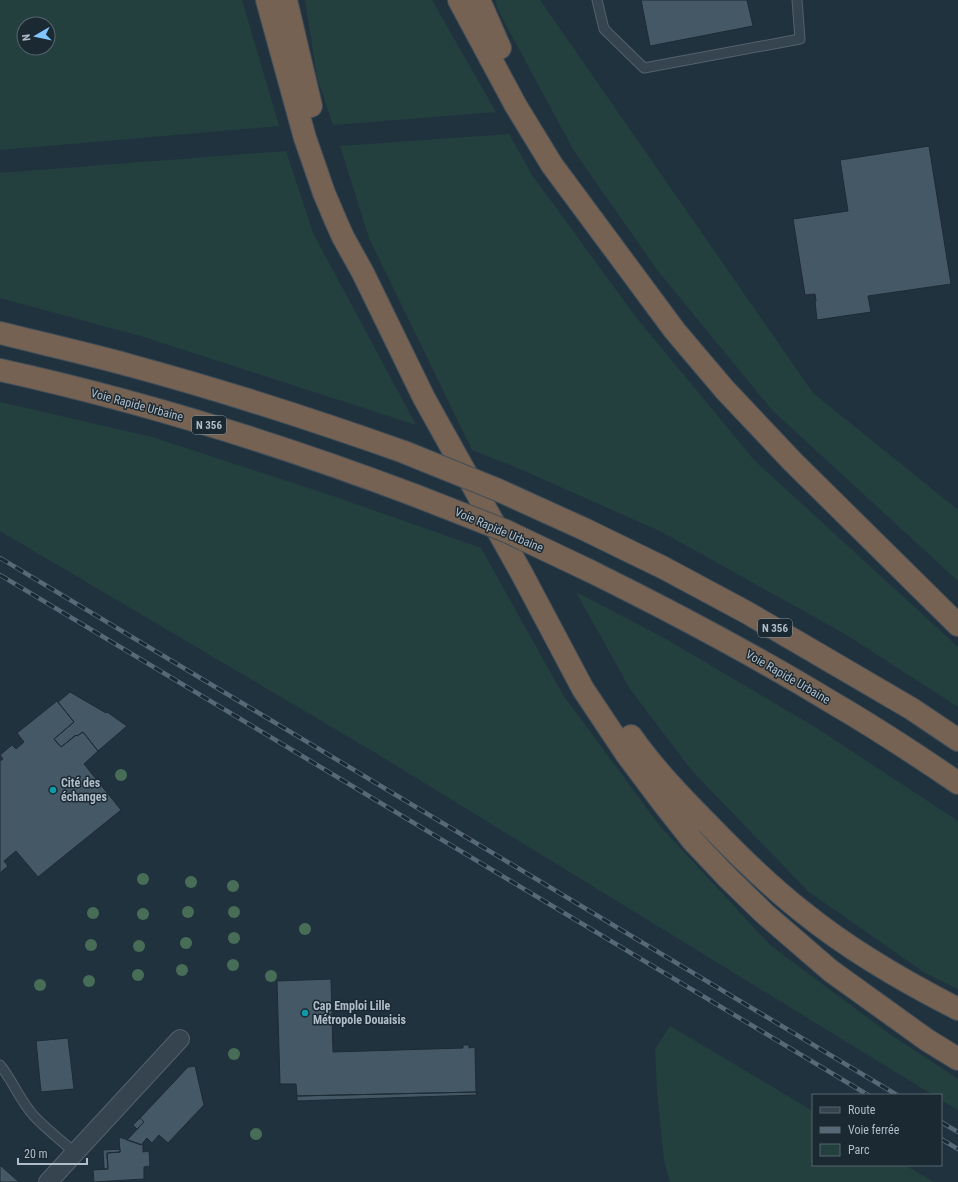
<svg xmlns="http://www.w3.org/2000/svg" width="958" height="1182" font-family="'Roboto Condensed',sans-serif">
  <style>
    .green { fill: #23403f; fill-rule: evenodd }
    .building { fill: #455865; stroke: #1d2b35 }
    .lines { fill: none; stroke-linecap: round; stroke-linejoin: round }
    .lane-casing { stroke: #54616c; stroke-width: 11 }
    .street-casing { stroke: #54616c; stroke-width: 20 }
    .highway-casing { stroke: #414e59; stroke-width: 24 }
    .lane { stroke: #35444f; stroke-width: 9 }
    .street { stroke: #35444f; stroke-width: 18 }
    .highway { stroke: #756252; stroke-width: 22 }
    .rail-casing { stroke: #576876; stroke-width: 4.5 }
    .rail { stroke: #1b2933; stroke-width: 3; stroke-dasharray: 9; stroke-linecap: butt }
    .highway-bridge-casing { stroke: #414e59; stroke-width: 24; stroke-linecap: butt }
    .highway-bridge { stroke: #756252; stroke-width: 22 }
    .tree { fill: #476d57 }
    .culture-dot { fill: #0f9aa8; stroke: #1b2933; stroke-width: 1.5 }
    .labels { text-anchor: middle; stroke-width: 3; stroke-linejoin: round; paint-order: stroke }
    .shield { fill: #1b2933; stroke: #84919d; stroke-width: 1 }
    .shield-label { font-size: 11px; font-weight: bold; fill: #b1beca }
    .street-label { font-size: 12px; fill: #b1beca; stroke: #1b2933 }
    .poi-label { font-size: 12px; font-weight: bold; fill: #b1beca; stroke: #1b2933; text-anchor: start }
  </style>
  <rect width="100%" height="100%" fill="#21323f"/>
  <path class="green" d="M0,0H242L279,126L0,150ZM24,24H48V48H24Z
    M305,0H432L496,112L333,125L317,77Z
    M495,0H540L813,393L958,510V581L772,410L658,271L574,151L500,14Z
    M509,134L532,175L635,316L754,460L958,647V707L845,634L662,532L520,469L472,450L369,238L340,146Z
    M286,151L313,233L416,425L144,337L0,298V173Z
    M0,402L152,437L330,495L481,548L563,695L659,825L771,946L891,1035L958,1079V1110L941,1100V1095H933L379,755L0,531Z
    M576,592L666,639L815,727L958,821V989L925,973L809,892L693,772L630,689Z
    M670,1026L813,1111V1165H905L934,1182H670L664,1160L657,1090L655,1049Z"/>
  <path class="building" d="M641,0H747L753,26L650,46Z
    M929,146L951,284L868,296L871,312L817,320L815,301H816L815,294L805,295L793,219L848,211L840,160Z
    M70,692L106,713L107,712L127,726L98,751L83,732L77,736L76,735L61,747L54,739L74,722L58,702Z
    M57,701L74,722L54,739L61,747L76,735L77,736L83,732L98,751L84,764L121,810L38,877L16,851L4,861L8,866L0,873V761L3,759L0,755L12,745L16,749L24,742L17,733Z
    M331,979L333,1052L463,1048V1045H469V1048L475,1047L476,1092L297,1096L296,1084H280L277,981Z
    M68,1038L74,1089L41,1092L36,1041Z
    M195,1066L204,1105L168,1143L159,1135L152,1143L147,1138L141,1145L127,1140L144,1122L140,1118L188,1067Z
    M476,1092L477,1095L297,1101V1096Z
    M140,1118L144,1122L137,1129L133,1125Z
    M119,1137L143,1145V1152L149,1151L150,1166L144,1167V1179L94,1182L93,1170L108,1169L107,1153L120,1152Z
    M120,1149V1152L107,1153L108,1169H104L103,1150Z
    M0,1166H1L19,1182H0Z"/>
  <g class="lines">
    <g class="lane-casing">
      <path id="lane" d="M597,0L604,29L644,68L800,39L797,0
        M0,1065C13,1081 20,1101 34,1116C46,1129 62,1141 75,1153"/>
    </g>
    <g class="street-casing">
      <path id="street" d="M48,1182L180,1039"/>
    </g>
    <g class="highway-casing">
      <path id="highway" d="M267,0L305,138L324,193L335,219L343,237L363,273L424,398L522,574L583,689L627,755L663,803L693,841L727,877L765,914L831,971L927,1040L958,1059
        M286,0L311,106
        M459,0L516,106L552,165L675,331L725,390L793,462L958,625
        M479,0L500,48
        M0,333C44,344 89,354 132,366C224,391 314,420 404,452
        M0,370C141,401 279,444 414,495
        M584,529L664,568L746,612L912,709L958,740
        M590,571C673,612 754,655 833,703C876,728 917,755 958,783
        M631,736C655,770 684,800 713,829C742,859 772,888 804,913C851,951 905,982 958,1009"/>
    </g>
    <use href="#lane" class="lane"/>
    <use href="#street" class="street"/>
    <use href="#highway" class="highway"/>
    <g class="rail-casing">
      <path id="rail" d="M0,558L897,1095
        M0,575L868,1095
        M941,1122L958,1132
        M941,1139L958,1149"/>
    </g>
    <use href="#rail" class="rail"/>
    <g class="highway-bridge-casing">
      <path id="highway-bridge" d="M404,452L498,490L584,529
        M414,495L506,531L590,571"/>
    </g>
    <use href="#highway-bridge" class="highway-bridge"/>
  </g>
  <g class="tree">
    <circle cx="121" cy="775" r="6"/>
    <circle cx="143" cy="879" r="6"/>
    <circle cx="191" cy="882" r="6"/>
    <circle cx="233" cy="886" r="6"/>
    <circle cx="188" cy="912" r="6"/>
    <circle cx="234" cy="912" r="6"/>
    <circle cx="93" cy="913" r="6"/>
    <circle cx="143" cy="914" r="6"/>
    <circle cx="305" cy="929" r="6"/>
    <circle cx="234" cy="938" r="6"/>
    <circle cx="186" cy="943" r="6"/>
    <circle cx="91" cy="945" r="6"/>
    <circle cx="139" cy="946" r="6"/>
    <circle cx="233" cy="965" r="6"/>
    <circle cx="182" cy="970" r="6"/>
    <circle cx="138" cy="975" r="6"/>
    <circle cx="271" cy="976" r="6"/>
    <circle cx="89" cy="981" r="6"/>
    <circle cx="40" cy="985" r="6"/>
    <circle cx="234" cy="1054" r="6"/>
    <circle cx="256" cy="1134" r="6"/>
  </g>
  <g class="culture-dot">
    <circle cx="53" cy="790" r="4"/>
    <circle cx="305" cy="1013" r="4"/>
  </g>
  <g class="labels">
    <g class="shield">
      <rect x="192" y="416" width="34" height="18" rx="3"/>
      <rect x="758" y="619" width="34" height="18" rx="3"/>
    </g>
    <g class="shield-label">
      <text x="209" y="429">N 356</text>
      <text x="775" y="632">N 356</text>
    </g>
    <g class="street-label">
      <text transform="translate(137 405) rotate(15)" y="4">Voie Rapide Urbaine</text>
      <text transform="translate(499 530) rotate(23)" y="4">Voie Rapide Urbaine</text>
      <text transform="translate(788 677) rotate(30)" y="4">Voie Rapide Urbaine</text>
    </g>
    <g class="poi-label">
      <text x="61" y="787">Cité des<tspan x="61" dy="14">échanges</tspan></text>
      <text x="313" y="1010">Cap Emploi Lille<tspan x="313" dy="14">Métropole Douaisis</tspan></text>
    </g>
  </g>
  <rect x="812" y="1094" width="130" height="72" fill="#1b2933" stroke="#57656f"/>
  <rect x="820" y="1107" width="20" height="6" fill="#35444f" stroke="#57656f"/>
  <text x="848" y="1114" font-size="12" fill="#b1beca">Route</text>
  <rect x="820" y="1127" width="20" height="6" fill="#576876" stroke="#57656f"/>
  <text x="848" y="1134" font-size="12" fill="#b1beca">Voie ferrée</text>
  <rect x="820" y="1144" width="20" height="12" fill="#23403f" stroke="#57656f"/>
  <text x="848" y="1154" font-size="12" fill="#b1beca">Parc</text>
  <g transform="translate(36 36) rotate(261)"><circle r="19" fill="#1b2933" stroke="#57656f"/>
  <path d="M0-3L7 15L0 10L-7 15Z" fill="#81c5ff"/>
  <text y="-6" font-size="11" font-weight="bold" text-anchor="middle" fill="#b1beca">N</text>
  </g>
  <path d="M18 1158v6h69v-6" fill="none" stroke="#b1beca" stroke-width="2"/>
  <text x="24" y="1158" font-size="12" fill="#b1beca" stroke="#1b2933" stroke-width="3" paint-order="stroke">20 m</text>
</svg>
